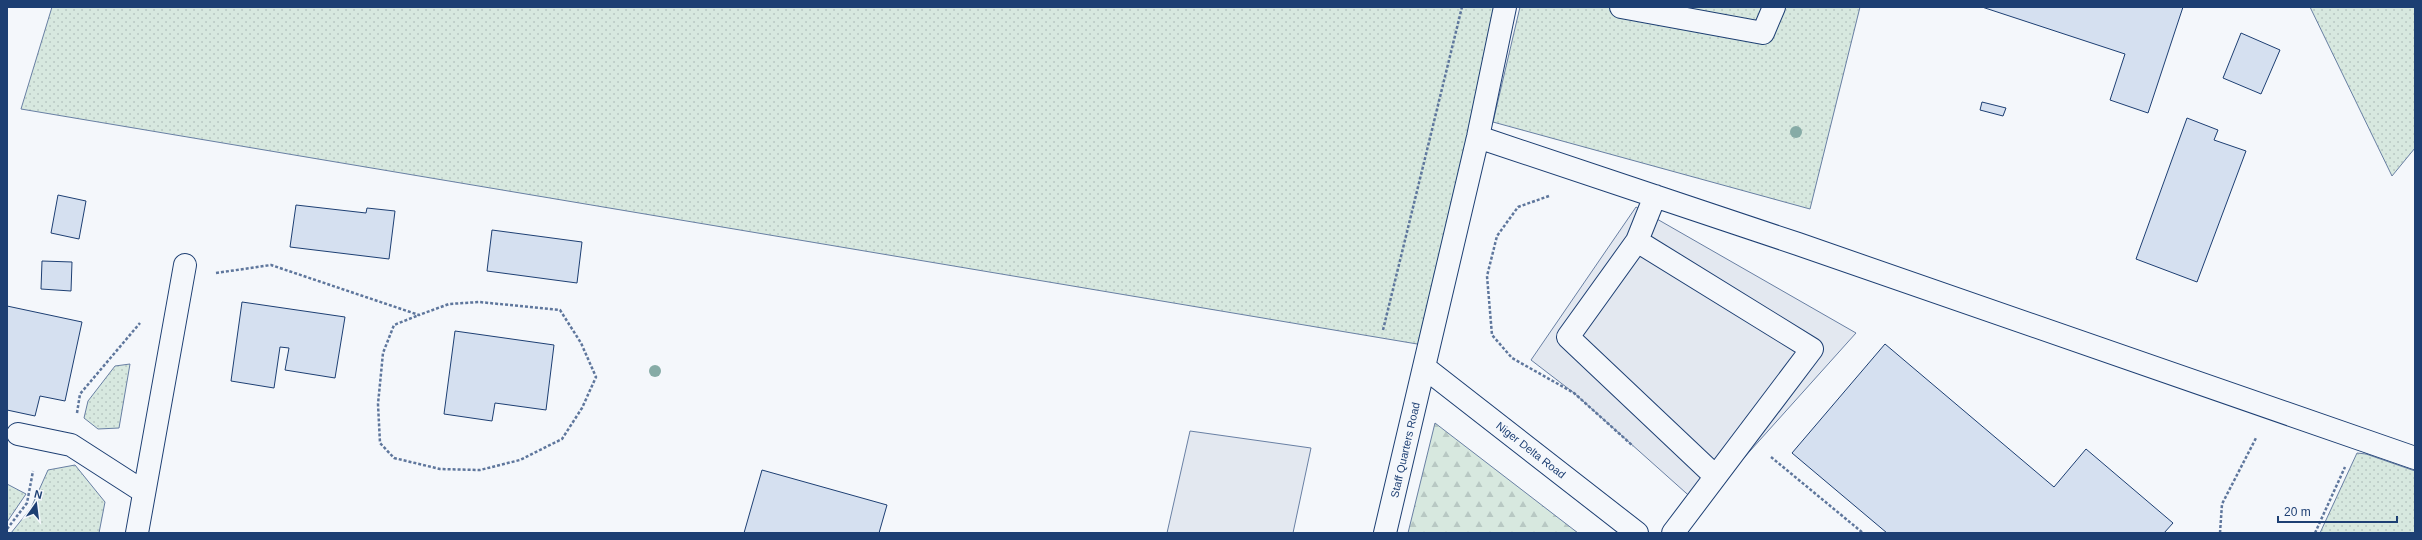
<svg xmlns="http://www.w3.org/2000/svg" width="2422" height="540" font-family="Helvetica,sans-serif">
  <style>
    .grass { fill: url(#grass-dots); stroke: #687fa3 }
    .forest { fill: url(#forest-firs); stroke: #687fa3 }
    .parking { fill: #e3e8f0; stroke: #687fa3 }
    .building { fill: #d5e0f0; stroke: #1d3f73 }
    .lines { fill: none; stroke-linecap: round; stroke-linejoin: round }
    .minor-casing { stroke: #1d3f73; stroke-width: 24 }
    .path { stroke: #5e769c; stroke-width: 2.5; stroke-dasharray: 3 2; stroke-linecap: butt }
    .minor { stroke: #f4f7fb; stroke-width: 22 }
    .tree { fill: #86aba6 }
    .labels { text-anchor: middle; stroke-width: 3; stroke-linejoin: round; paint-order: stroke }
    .street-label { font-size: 11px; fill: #1d3f73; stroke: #f4f7fb }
  </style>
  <defs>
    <pattern id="grass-dots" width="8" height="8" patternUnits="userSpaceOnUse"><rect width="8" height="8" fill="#d7e8df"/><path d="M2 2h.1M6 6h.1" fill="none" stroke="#b8c8c3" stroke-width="1.8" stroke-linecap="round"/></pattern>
    <pattern id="forest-firs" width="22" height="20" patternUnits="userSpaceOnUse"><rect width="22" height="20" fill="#d7e8df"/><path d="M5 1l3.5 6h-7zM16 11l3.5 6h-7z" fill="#b8c8c3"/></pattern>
  </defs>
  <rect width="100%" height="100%" fill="#f4f7fb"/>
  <path class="grass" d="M52,7H1498L1429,346L21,109Z
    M1520,7H1860L1810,209L1493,122Z
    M2310,7H2415V148L2392,176Z
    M130,364L119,428L98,429L84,418L88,401L115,366Z
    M2357,453L2366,454L2415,471V533H2320Z
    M75,465L105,502L99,533H11L31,508L48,470Z
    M7,484L26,494L7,522Z"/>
  <path class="forest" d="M1435,423L1578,533H1408Z"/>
  <path class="parking" d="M1636,207L1856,333L1706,500L1695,501L1574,393L1531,360Z
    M1190,431L1311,448L1293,533H1167Z"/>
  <path class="building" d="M1982,7H2183L2148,113L2110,100L2125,54Z
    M2241,33L2280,50L2261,94L2223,78Z
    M1982,102L2006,108L2003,116L1980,110Z
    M2187,118L2218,130L2214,140L2246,151L2197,282L2136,259Z
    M58,195L86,201L79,239L51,233Z
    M296,205L366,213L367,208L395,211L389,259L290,247Z
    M492,230L582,242L577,283L487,271Z
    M42,261L72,262L71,291L41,289Z
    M242,302L345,317L335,378L285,370L289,348L280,347L274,388L231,381Z
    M7,306L82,322L65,401L40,396L35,416L7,410Z
    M455,331L554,345L546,410L495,403L492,421L444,414Z
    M1885,344L2054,487L2086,449L2173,523L2164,533H1887L1792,453Z
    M762,470L887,505L879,533H744Z"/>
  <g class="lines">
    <g class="minor-casing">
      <path id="minor" d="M1621,7L1763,33L1774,7
        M1478,137L1798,244L2415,458
        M1655,196L1637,241L1568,337L1715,476
        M1637,241L1812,349L1673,533
        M1424,367L1637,533
        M18,434L71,445L144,492
        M137,533L185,265
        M1385,533L1478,137L1505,7"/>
    </g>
    <path class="path" d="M1549,196L1518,207L1497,236L1487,276L1492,335L1512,358L1574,393L1633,446
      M216,273L271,265L419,315L449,304L479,302L560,310L581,343L596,377L582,408L562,439L520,460L480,470L440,469L394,458L380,443L378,404L383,353L394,325L419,315
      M1383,330L1462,7
      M77,413L80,394L140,323
      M1771,457L1863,533
      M7,529L27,503L33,471
      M2220,533L2222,504L2256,438
      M2315,533L2345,467"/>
    <use href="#minor" class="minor"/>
  </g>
  <g class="tree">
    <circle cx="1796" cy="132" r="6"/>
    <circle cx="655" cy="371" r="6"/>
  </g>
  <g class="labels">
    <g class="street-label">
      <text transform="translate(1405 450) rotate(-77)" y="4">Staff Quarters Road</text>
      <text transform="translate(1531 450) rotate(38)" y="4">Niger Delta Road</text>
    </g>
  </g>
  <rect width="2422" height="540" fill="none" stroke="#1d3f73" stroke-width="16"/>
  <g transform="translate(36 504) rotate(14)" stroke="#f4f7fb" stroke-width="3" paint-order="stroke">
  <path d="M0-3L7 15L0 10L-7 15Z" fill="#1d3f73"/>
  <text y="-6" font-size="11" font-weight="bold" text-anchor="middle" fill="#1d3f73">N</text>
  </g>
  <path d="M2278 516v6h119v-6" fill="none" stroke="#1d3f73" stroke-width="2"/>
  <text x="2284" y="516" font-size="12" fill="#1d3f73" stroke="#f4f7fb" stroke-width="3" paint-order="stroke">20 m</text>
</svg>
